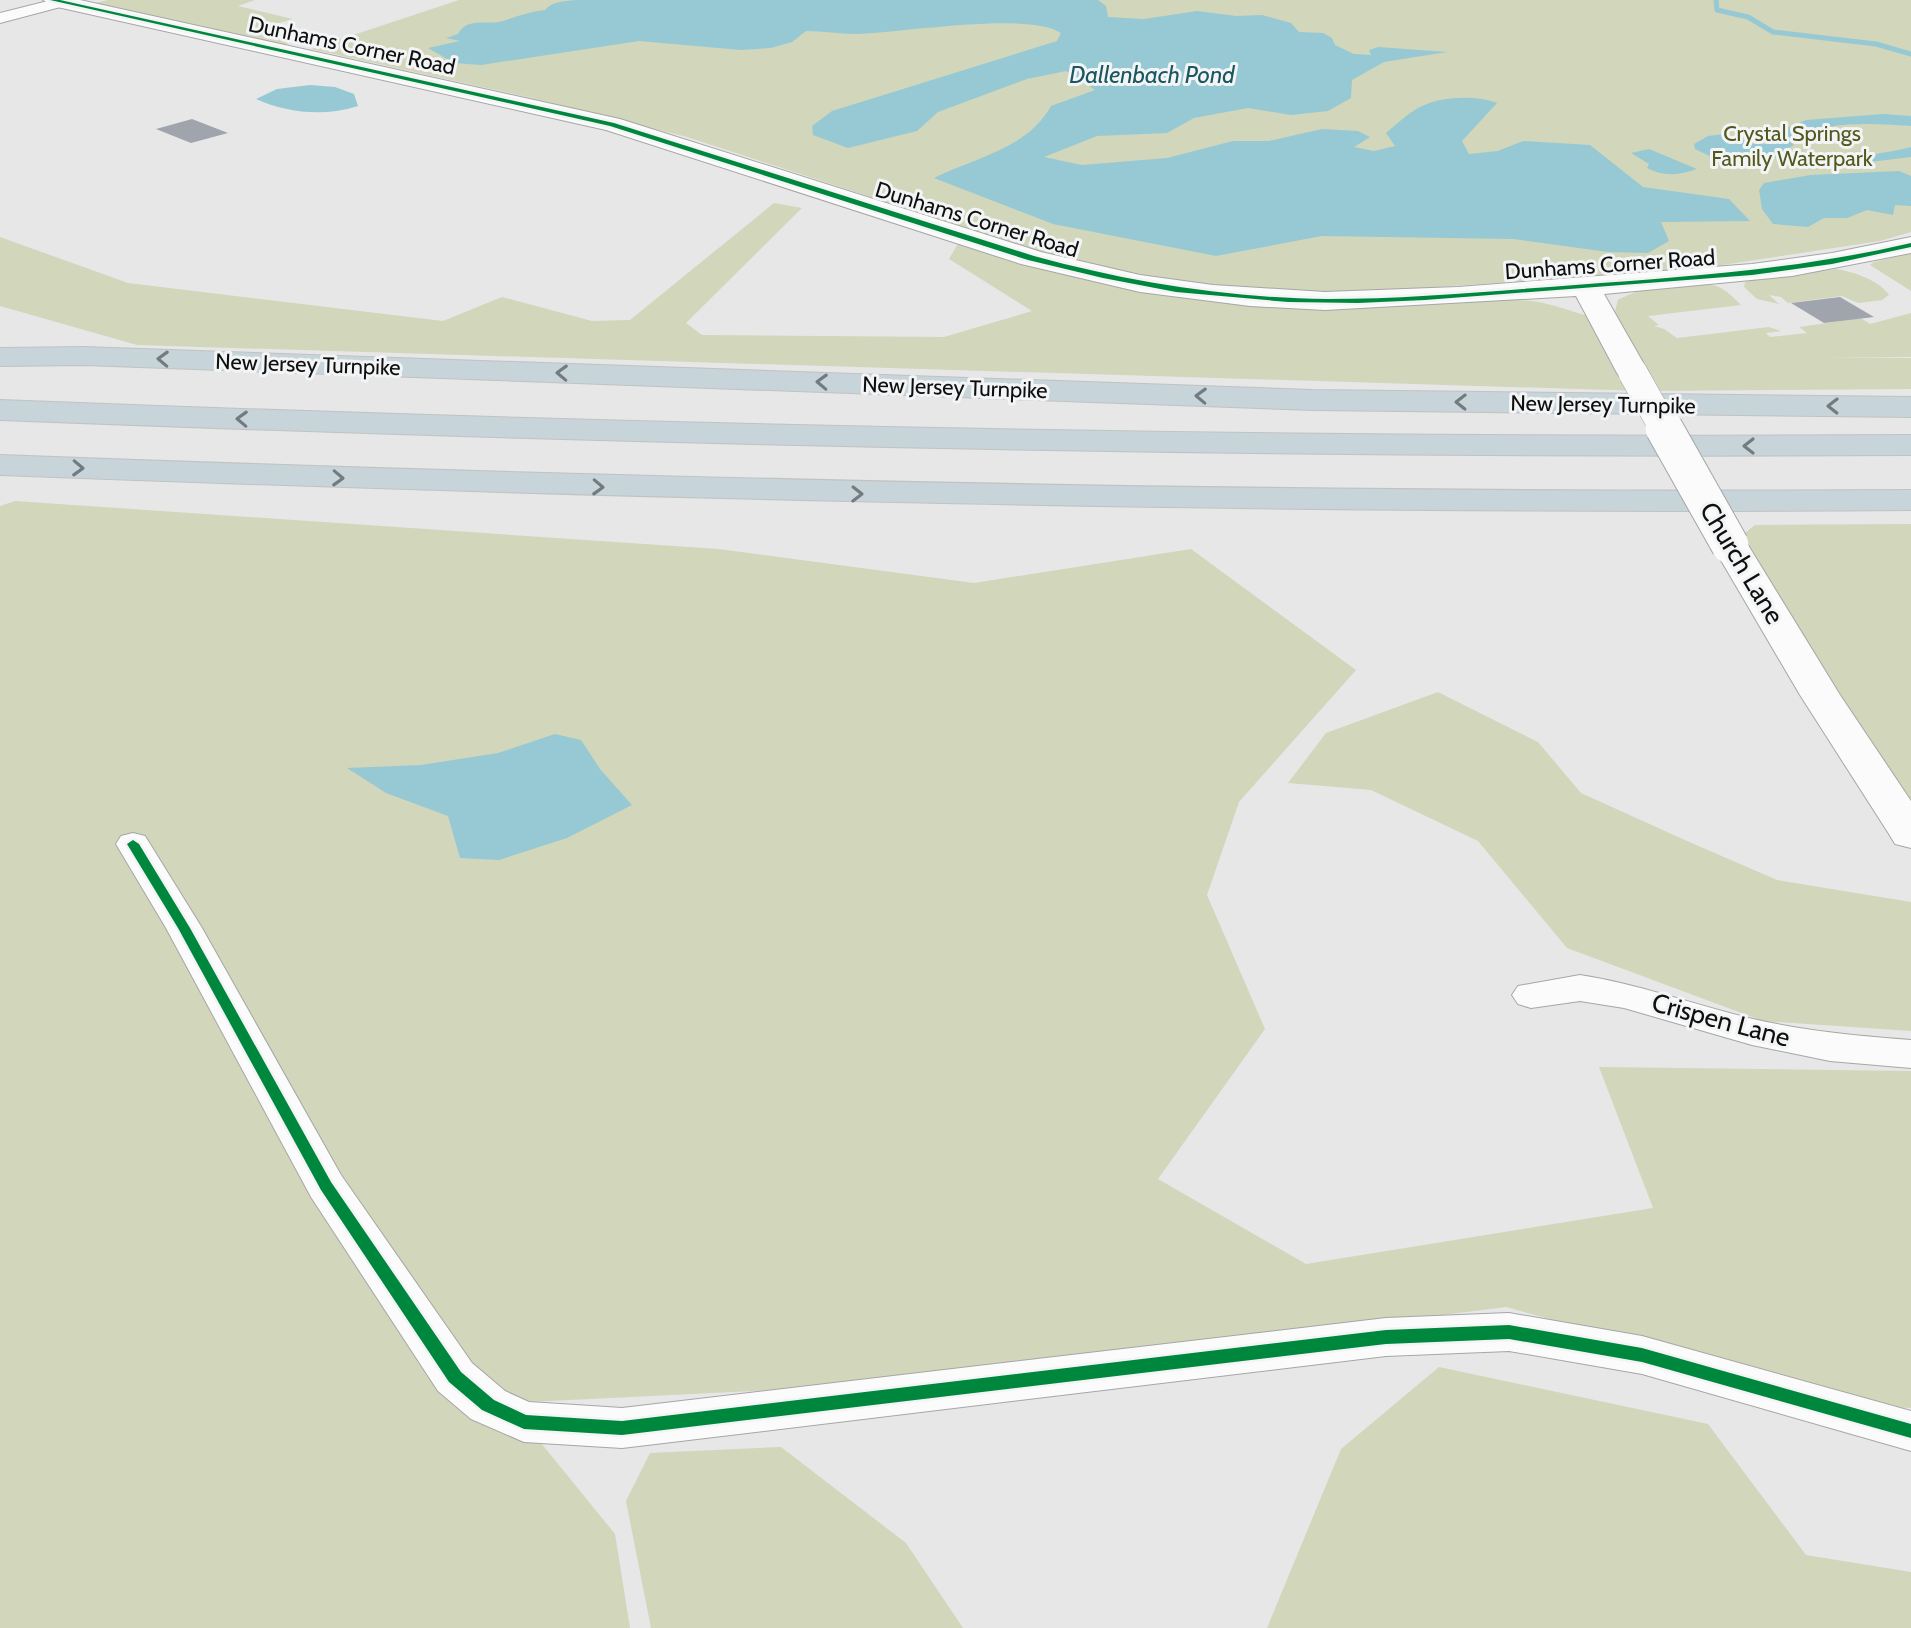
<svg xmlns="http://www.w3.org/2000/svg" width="1911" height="1628" font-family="Cabin,sans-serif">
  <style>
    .green { fill: #d2d6bb }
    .water { fill: #96c9d3 }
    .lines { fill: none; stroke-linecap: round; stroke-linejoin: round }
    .stream { stroke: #96c9d3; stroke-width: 5 }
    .canal { fill: #96c9d3; fill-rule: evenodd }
    .building { fill: #a0a4ad }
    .minor-casing { stroke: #a6a6a6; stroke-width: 2 }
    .tertiary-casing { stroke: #a6a6a6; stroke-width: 2 }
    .motorway-casing { stroke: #c1c2c2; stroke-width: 2 }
    .minor { fill: #fbfbfb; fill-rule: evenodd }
    .tertiary { fill: #fbfbfb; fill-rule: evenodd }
    .motorway { fill: #c7d4da; fill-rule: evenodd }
    .tertiary-bridge-far1-casing { stroke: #a6a6a6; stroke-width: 30; stroke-linecap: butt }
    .tertiary-bridge-casing { stroke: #a6a6a6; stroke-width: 39; stroke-linecap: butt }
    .tertiary-bridge-far1 { stroke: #fbfbfb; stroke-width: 29 }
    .tertiary-bridge { stroke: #fbfbfb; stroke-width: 37 }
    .cycleway-casing { stroke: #f3f4f5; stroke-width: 5 }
    .cycleway { fill: #00873e; fill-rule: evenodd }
    .oneway { stroke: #747b7f }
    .labels { text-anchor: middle; stroke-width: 6; stroke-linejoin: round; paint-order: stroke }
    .far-street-label { font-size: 22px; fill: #0e0f0f; stroke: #f3f4f5 }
    .far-park-label { font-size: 22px; fill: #52591c; stroke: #f3f4f5 }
    .far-water-label { font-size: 24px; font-style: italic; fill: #1a5761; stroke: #f3f4f5 }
    .street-label { font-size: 26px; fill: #0e0f0f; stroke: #f3f4f5 }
  </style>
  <rect width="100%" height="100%" fill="#e7e7e7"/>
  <path class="green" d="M108,0H255L238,6L293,19L265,27L298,40L271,49L83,6Z
    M459,0H1911V232L1880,241L1703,268L1369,292H1276L1178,283L1079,265L687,137L527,97L311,49Z
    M774,203L802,208L686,323L702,335L944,337L1032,311L949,259L962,237L1177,290L1503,299C1518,300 1533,300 1547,304C1572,309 1587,321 1614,315L1618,300C1640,287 1697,277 1721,288C1728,292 1735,299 1741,305L1648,316L1659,325L1654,326L1664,329L1677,338L1769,327L1781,331L1766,333L1770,337L1807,333L1799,327L1861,318L1870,324L1911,313V357L1821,358H1911V389L1643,391L137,345L0,306V237L128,283L443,321L502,297L592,321L630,320Z
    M1911,253V291L1870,265L1874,262Z
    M1836,269C1854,272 1879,280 1889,295L1882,300L1858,303L1842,296L1788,303L1781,297L1769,295L1779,304L1757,299L1744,287L1745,282L1752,280Z
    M15,501L718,549L974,583L1191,549L1356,670L1239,802L1207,895L1265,1029L1158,1179L1306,1264L1653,1208L1599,1067L1911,1071V1408L1864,1406L1506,1307L894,1384L490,1404L524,1422L615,1534L630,1628H0V506Z
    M1911,524V834L1730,545L1755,525Z
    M1438,692L1538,742L1581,793L1687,841L1777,880L1911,902V1031L1763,1021L1567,948L1478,841L1371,790L1288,783L1326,733Z
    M1439,1367L1708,1424L1806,1555L1911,1572V1628H1267L1341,1449Z
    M781,1447L906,1543L963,1628H651L626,1501L650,1453Z"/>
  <path class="water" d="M577,0H1098L1106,6L1108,17L1144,19L1197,11L1236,16L1262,15L1291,23L1299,32L1323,33L1332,38L1335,45L1354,54L1371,55L1369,50L1378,47L1447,52L1384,62L1352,80L1351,98L1328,111L1291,115L1248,108L1194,118L1167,133L1097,136L1044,157L1082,165L1167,158L1233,141H1269L1322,129L1358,131L1370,137L1354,147L1374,151L1395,146L1386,133C1397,124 1409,112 1422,106C1442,96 1477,95 1497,103L1462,141L1469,154L1498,151L1523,141L1590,145L1643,187L1729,199L1750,221L1661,222L1669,241L1648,253L1608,252L1513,239L1322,236L1216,256L1053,224L934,178C976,157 1027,149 1051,106L1095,90L1066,71L1027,79L938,112L917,131L848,148L813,135L812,126L832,111L1057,41L1061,33C1027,11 902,33 856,34C839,34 823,31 806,31L792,42L771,48L741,50L639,41L481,65L454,63L428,48L460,41L446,38L458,34C468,15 490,27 506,20C519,15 531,12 545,10C552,1 566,1 577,0Z
    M310,85L335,87L354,94L358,106C325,117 287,113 256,99L277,89Z
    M1725,134L1754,144H1774L1777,156L1752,153L1716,159L1695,149L1694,144L1708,136Z
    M1649,149L1697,169C1681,175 1663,177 1647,168L1649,164L1631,153Z
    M1899,171L1911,176V206L1895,205L1893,215L1867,210L1847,218H1824L1808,227L1773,224L1762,209L1759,190L1764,183L1811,175Z
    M555,734L581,740L600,769L632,805L567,838L499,860L460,858L448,816L386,793L347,768L421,765L498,753Z"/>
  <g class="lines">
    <path class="stream" d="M1716,0L1717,10L1748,17L1773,32L1876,44L1911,54"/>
    <path class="canal" d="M1883,114L1911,116V126C1876,123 1829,121 1796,136L1793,146L1783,150C1811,165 1880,155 1911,147V157L1812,169L1788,165L1768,153V147L1779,139L1782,130L1806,120Z"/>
  </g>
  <path class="building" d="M192,119L228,133L191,143L156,129Z
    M1840,297L1874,317L1824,323L1791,303Z"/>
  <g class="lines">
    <g class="minor-casing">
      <path id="minor" d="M52,0L71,2L68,5L0,23V13Z
        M133,833L145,836L150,844L202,928L341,1175L472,1363L505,1391L529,1402L622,1408L1386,1318L1509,1313L1642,1336L1911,1411V1451L1642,1374L1509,1351L1386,1356L622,1448L524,1442L471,1419L438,1391L311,1197L166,928L116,844L121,836Z
        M1580,975C1639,984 1694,1005 1753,1019C1805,1031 1858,1036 1911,1040V1068L1830,1061L1752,1045L1624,1008L1580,1001L1531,1008L1518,1004L1512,995L1518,986Z"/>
    </g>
    <g class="tertiary-casing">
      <path id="tertiary" d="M43,0H80L620,119L1041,252L1140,275L1213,285L1325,292L1458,287L1752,264L1832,253L1911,237V253L1792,276L1604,294L1649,373L1644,380L1633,382L1622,380L1617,373L1576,296L1325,310L1250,306L1140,292L1021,264L606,130L53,6Z
        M1730,534L1743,537L1748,545L1840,695L1911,801V848L1895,844L1889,834L1800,695L1712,545L1717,537Z"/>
    </g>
    <g class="motorway-casing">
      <path id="motorway" d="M84,347L1313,390L1911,397V417L1313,410L84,365L0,366V348Z
        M0,400C637,425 1274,439 1911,435V455C1274,459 637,445 0,420Z
        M0,455C637,479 1274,494 1911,490V510C1274,515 637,499 0,475Z"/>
    </g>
    <use href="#minor" class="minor"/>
    <use href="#tertiary" class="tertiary"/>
    <use href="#motorway" class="motorway"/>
    <g class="tertiary-bridge-far1-casing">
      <path id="tertiary-bridge-far1" d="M1633,373L1665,430"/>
    </g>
    <g class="tertiary-bridge-casing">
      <path id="tertiary-bridge" d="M1664,428L1730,545"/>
    </g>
    <use href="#tertiary-bridge-far1" class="tertiary-bridge-far1"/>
    <use href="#tertiary-bridge" class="tertiary-bridge"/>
    <g class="cycleway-casing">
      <path id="cycleway" d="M50,0H60L614,123L1034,256C1129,282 1227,298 1327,299C1410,299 1492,291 1575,285C1688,277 1800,269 1911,243V247L1832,264L1752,275L1425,300L1358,303L1288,302L1176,292L1103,278L1028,260L610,126Z
        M133,840L139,844L190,928L331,1182L461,1372L494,1400L526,1415L622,1421L1386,1330L1509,1325L1642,1348L1911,1424V1438L1642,1362L1509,1339L1386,1344L622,1435L524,1429L482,1410L449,1382L321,1190L178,928L127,844Z"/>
    </g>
    <use href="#cycleway" class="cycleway"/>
  </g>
  <defs><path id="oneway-chevron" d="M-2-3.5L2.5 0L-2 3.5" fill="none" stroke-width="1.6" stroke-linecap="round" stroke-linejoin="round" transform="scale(2)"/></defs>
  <g class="oneway">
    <use href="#oneway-chevron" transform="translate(163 359) rotate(-178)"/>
    <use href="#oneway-chevron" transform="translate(562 373) rotate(-178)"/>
    <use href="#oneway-chevron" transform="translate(822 382) rotate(-178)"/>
    <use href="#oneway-chevron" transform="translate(1201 396) rotate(-178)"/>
    <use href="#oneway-chevron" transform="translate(1461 402) rotate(-179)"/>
    <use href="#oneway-chevron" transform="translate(1833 406) rotate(-179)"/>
    <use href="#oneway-chevron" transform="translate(242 419) rotate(-178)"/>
    <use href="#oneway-chevron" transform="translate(1749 446) rotate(180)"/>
    <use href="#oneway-chevron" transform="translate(78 468) rotate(2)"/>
    <use href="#oneway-chevron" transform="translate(338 478) rotate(2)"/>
    <use href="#oneway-chevron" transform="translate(598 487) rotate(2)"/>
    <use href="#oneway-chevron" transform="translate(857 494) rotate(1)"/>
  </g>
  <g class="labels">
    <g class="far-street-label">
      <text transform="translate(352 45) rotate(12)" y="8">Dunhams Corner Road</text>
      <text transform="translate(977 219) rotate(17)" y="8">Dunhams Corner Road</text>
      <text transform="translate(1610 264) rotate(-4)" y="8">Dunhams Corner Road</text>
      <text transform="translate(308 364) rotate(2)" y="8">New Jersey Turnpike</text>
      <text transform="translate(955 387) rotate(2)" y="8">New Jersey Turnpike</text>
      <text transform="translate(1603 404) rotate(1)" y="8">New Jersey Turnpike</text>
    </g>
    <g class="far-park-label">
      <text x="1792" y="141">Crystal Springs<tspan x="1792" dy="25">Family Waterpark</tspan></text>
    </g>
    <g class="far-water-label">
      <text x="1152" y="83">Dallenbach Pond</text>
    </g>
    <g class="street-label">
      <text transform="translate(1742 563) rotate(59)" y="9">Church Lane</text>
      <text transform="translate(1721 1020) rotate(15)" y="9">Crispen Lane</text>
    </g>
  </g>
</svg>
